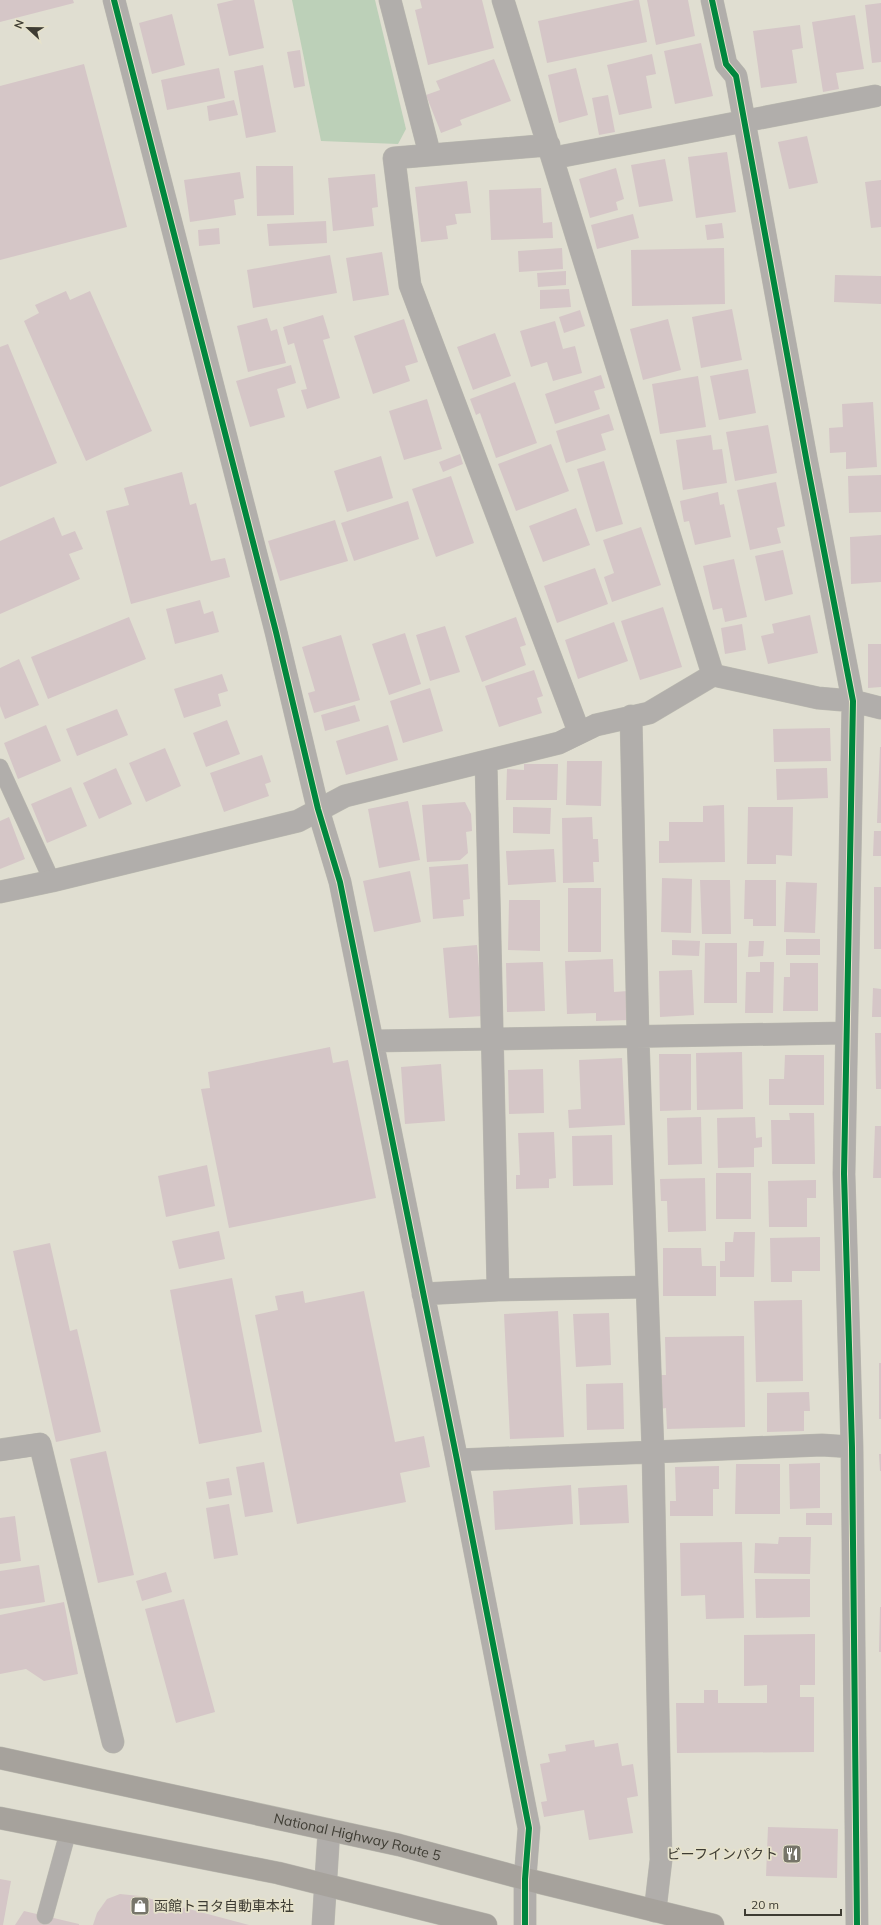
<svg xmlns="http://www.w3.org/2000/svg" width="881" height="1925" font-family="Mulish,'Noto Sans JP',sans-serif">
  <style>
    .green { fill: #bcd0b8 }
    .building { fill: #d5c6c7 }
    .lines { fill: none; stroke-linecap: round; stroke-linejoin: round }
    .lane-casing { stroke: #bbbab0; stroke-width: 17 }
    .street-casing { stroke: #bbbab0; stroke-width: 23 }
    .highway-casing { stroke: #bbbab0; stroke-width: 23 }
    .lane { stroke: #b1aeab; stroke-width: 16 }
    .street { stroke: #b1aeab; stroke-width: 22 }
    .highway { stroke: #a6a29c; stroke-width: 22 }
    .cycleway-casing { stroke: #e6e2cb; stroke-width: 8 }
    .cycleway { stroke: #00873e; stroke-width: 6 }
    .labels { text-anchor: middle; stroke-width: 3.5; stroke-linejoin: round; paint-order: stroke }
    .street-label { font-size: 14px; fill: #3e3c33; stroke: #e6e2cb }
    .poi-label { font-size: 14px; fill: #3e3c33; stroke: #e6e2cb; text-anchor: end }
  </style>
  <rect width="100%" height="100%" fill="#e0ded1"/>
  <path class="green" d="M292,0H375L406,129L398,144L321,141Z"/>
  <path class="building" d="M0,0H73L74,3L0,22Z
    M234,0H254L264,48L229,56L217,4Z
    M420,0H482L494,48L428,65L415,10L422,8Z
    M635,0H639L647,42L547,63L538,21Z
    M647,0H688L695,36L656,45Z
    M881,3V62L872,63L865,5Z
    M172,14L185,65L152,74L139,23Z
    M855,15L864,69L836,73L839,89L823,92L812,22Z
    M800,25L803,48L792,50L797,83L761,88L753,31Z
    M701,43L713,96L675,104L664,51Z
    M300,50L305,86L294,88L287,52Z
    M652,54L656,74L646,76L652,108L619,115L607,65Z
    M494,59L511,101L460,120L462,125L441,133L426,95L440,90L436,81Z
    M84,64L127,227L0,260V86Z
    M263,65L276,132L246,138L234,71Z
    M219,68L225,98L167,110L161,80Z
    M576,68L588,115L559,123L548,75Z
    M608,95L615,132L599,135L592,98Z
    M234,100L238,115L209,121L207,106Z
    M807,136L818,183L789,189L778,142Z
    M727,152L736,212L696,218L688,157Z
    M665,159L673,201L639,207L631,165Z
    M256,166H293L294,215L257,216Z
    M616,168L624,199L616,202L618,210L590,218L579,179Z
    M240,172L244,198L234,200L236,215L190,222L184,180Z
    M375,174L378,207L372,208L374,226L333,231L328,178Z
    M881,180V227L871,228L865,182Z
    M467,181L471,213L455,214L457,224L446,226L448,239L421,242L415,187Z
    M541,188L543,223L552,222L553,238L491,240L489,190Z
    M633,214L639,238L597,249L591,225Z
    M326,221L327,243L269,246L267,224Z
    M722,223L724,238L707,240L705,225Z
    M219,228L220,244L199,246L198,230Z
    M562,248L563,269L519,272L518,251Z
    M724,248L725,304L632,306L631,250Z
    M382,252L389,295L353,301L346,258Z
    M330,255L337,293L253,308L247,270Z
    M566,271V285L538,287L537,273Z
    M835,275L881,276V304L834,302Z
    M569,289L571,307L540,309V290Z
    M66,291L70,300L90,291L152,431L86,461L24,321L39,313L35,305Z
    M732,309L742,360L701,368L692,317Z
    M580,310L585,326L564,333L559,317Z
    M323,315L330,338L323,340L340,398L307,409L301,390L307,389L294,343L288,345L283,327Z
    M267,318L271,331L277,329L286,363L248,372L237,326Z
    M404,319L418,362L405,366L410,381L373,394L354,336Z
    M668,319L681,370L643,380L630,329Z
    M555,321L563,349L575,346L582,373L553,381L547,362L531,367L520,331Z
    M495,333L511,376L473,390L457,347Z
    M8,344L57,463L0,487V347Z
    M291,365L296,383L277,389L285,417L250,427L236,381Z
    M748,369L756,413L719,420L710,376Z
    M601,375L605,388L594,391L600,409L555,424L545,394Z
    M698,376L706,427L660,434L652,384Z
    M515,382L537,443L496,458L480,413L476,415L470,399Z
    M427,399L442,449L404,460L389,411Z
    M873,402L877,467L846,469V452L830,453L829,428L843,427L842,404Z
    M609,414L614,430L601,434L606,450L566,463L556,431Z
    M768,425L777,473L735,481L726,432Z
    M711,435L713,450L722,449L727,483L683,490L676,440Z
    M551,444L569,491L516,511L498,464Z
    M460,454L463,464L443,472L439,462Z
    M381,456L393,498L347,512L334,471Z
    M604,461L623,524L596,532L577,469Z
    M182,472L190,505L196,503L211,561L225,558L230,577L131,604L106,511L129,505L124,488Z
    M881,475V512L849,513L848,476Z
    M451,476L474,543L436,557L412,489Z
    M776,482L785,526L777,528L781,543L750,550L737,490Z
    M718,492L720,505L724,504L731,537L695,545L689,521L684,522L680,501Z
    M408,501L419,539L354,561L341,523Z
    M576,508L590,545L543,562L529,526Z
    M54,517L62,536L75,531L83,549L69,554L80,579L0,614V541Z
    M335,520L348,561L280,581L268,541Z
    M641,527L661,585L612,602L604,577L614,573L603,540Z
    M881,535V582L851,584L850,537Z
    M783,550L793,594L765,601L755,556Z
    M734,559L747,617L725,622L722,608L713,610L703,566Z
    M595,568L608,604L557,623L544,586Z
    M200,600L204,614L213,611L219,632L175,644L166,609Z
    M663,607L682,667L640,680L621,621Z
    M810,615L818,653L768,664L761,636L774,633L772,624Z
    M129,617L146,659L48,699L31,657Z
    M516,617L526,645L520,647L526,665L482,682L465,636Z
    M614,622L628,661L578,679L565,640Z
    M742,624L746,650L725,654L721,628Z
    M445,626L460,672L430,681L416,635Z
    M405,633L421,684L389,695L372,644Z
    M341,635L360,700L314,713L308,693L315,691L302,647Z
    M868,644H881V687L868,688Z
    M19,659L39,705L5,719L0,706V668Z
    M534,670L543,696L537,698L542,713L499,727L485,686Z
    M222,674L228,691L218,694L221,706L184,718L174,689Z
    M430,688L443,731L403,743L390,701Z
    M355,705L360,721L325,731L321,715Z
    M117,709L128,735L77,756L66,729Z
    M227,720L240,754L206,767L193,733Z
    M46,725L61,761L18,779L4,743Z
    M388,725L398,760L346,775L336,741Z
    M830,728L831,761L774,762L773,729Z
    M880,747H881V823H877Z
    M165,748L181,786L146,802L129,763Z
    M262,755L271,782L265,784L269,796L224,812L210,773Z
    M567,761H602L601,806L566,805Z
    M524,764H558L557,800H506L507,769L524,770Z
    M116,768L132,804L99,819L83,783Z
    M827,768L828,798L777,800L776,769Z
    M71,787L87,826L47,843L31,804Z
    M408,801L420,860L379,868L368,809Z
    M465,802L471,814L472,831L466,832L468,853L460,860L427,862L422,805Z
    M724,805L725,862L659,863V841H669V822H703V806Z
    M513,807L551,808L550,834L513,833Z
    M748,807H793L792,856L776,855V864H747Z
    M9,817L25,859L0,869V821Z
    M592,817L593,839H598L599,862H593L594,882L563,883L562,818Z
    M874,831H881V856H873Z
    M554,849L556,882L508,885L506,851Z
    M468,864L470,899L463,900L464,916L433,919L429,867Z
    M410,871L421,922L374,932L363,881Z
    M662,878L692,879L691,933L661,932Z
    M700,880H730L731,934H702Z
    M745,880H776V926H753V919H744Z
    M786,882L817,883L815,933L784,932Z
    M874,887H881V949H874Z
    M568,888H601V952H568Z
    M509,900H540V951L508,950Z
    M786,939H820V955H786Z
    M672,940L700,941L699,956L672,955Z
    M749,941H764L763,956L748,957Z
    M705,943H737V1003H704Z
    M477,945L483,1016L449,1018L443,948Z
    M613,959L614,992L628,991L629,1020L596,1021V1013L567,1014L565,961Z
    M543,962L545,1011L507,1012L506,963Z
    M760,962H774L773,1013H745L746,972H760Z
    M790,963H818V1011H783L784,977H790Z
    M692,970L694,1015L660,1017L659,971Z
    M873,988L881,989V1017H872Z
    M875,1033H881V1089H876Z
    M330,1047L333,1063L348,1060L376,1198L229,1228L201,1089L210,1088L208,1072Z
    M742,1052L743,1109L697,1110L696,1053Z
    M659,1054H691V1110L660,1111Z
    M785,1055H824V1105H769V1079H784Z
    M622,1058L625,1125L569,1128L568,1110L581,1109L579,1060Z
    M441,1064L445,1121L405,1124L401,1067Z
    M543,1069L544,1113L509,1114L508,1070Z
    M789,1113H814L815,1164H772L771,1120H790Z
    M701,1117L702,1164L668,1165L667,1118Z
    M755,1117L756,1138L762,1137V1147L754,1148V1167L718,1168L717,1118Z
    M875,1126H881V1178H873Z
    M554,1132L556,1178L549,1179V1188L516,1189V1175H520L518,1133Z
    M612,1135L613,1185L573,1186L572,1136Z
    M207,1165L215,1206L166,1217L158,1176Z
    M716,1173H751V1219H716Z
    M705,1178L706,1231L668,1232L667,1201H661L660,1179Z
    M816,1180V1198H807V1227H769L768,1181Z
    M219,1231L225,1259L179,1269L172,1241Z
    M734,1232H755L754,1277H720V1261H725V1242H733Z
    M820,1237V1271H792V1282H771L770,1238Z
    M50,1243L70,1331L77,1329L101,1432L56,1442L13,1251Z
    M663,1248H701L702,1266H716V1296H663Z
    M232,1278L262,1432L199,1444L170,1290Z
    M303,1291L305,1303L364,1291L395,1442L424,1436L430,1467L400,1473L406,1502L297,1524L255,1315L278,1310L275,1296Z
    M802,1300L803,1381L756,1382L754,1301Z
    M558,1311L564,1437L510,1439L504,1314Z
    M609,1313L611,1365L576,1367L573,1314Z
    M744,1336L745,1427L667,1429L666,1408L660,1409V1375H666L665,1337Z
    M879,1363H881V1419H879Z
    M623,1383L624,1429L587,1430L586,1384Z
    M809,1392L810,1411H804V1431L767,1432V1393Z
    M106,1451L134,1575L98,1583L70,1459Z
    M879,1454H881V1471H880Z
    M264,1462L273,1512L245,1517L236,1467Z
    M820,1463V1508L790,1509L789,1464Z
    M736,1464H780V1514H735Z
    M719,1466V1489H713V1516H670V1501H676L675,1467Z
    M229,1478L232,1495L209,1499L206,1482Z
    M571,1485L573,1524L495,1530L493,1491Z
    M627,1485L629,1523L580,1525L578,1488Z
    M229,1504L238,1555L214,1559L206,1508Z
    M806,1513H832V1525H806Z
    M15,1516L21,1561L0,1564V1518Z
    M779,1537H811L810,1574L754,1573L755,1543L778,1544Z
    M742,1542L744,1618L706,1619L705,1595L681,1596L680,1543Z
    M39,1565L45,1602L0,1609V1571Z
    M166,1572L172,1592L142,1601L136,1581Z
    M755,1579H810V1617L756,1618Z
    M184,1599L215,1712L176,1723L145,1609Z
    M64,1602L78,1674L44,1681L26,1669L0,1674V1615Z
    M880,1607H881V1652H879Z
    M815,1634V1685H800V1697H814V1752L677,1753L676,1703H704V1690H718V1703H767V1685L744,1686V1635Z
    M594,1740L595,1747L618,1743L622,1766L633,1764L638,1796L627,1798L633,1833L589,1840L584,1810L544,1817L541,1802L547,1801L540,1764L550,1762L548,1754L566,1751L565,1745Z
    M768,1827L838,1829L837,1878L766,1876Z
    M0,1879L11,1881L3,1925H0Z
    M120,1894L140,1896L249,1925H93L97,1913L107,1899Z
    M24,1911L79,1924V1925H15Z"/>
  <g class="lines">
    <g class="lane-casing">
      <path id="lane" d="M0,767L52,881
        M45,1916L68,1832"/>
    </g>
    <g class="street-casing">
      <path id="street" d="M114,0L276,632L318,809L340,882L457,1460L529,1828L525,1879V1925
        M390,0L430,155
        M503,0L713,675
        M712,0L726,64L736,76L807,463L853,701L844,1174L852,1447L857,1925
        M549,145L394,158L410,285L579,732
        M553,158L875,96
        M631,716L638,1037L653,1451L661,1860L655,1911
        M486,761L498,1290
        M0,892L52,881L298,821L345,796L559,743L596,725L649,713L713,675L818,698L853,701L881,708
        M373,1041L845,1033
        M423,1294L498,1290L647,1287
        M0,1450L40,1444L113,1742
        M457,1460L822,1445L852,1447
        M323,1925L329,1830"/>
    </g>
    <g class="highway-casing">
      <g id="highway">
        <path id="s1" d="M0,1758L399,1845L525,1879L713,1925"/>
        <path d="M0,1818L278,1873L486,1925"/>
      </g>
    </g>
    <use href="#lane" class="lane"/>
    <use href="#street" class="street"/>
    <use href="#highway" class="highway"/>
    <g class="cycleway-casing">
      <path id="cycleway" d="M114,0L276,632L318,809L340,882L457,1460L529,1828L525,1879V1925
        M712,0L726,64L736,76L807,463L853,701L844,1174L852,1447L857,1925"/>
    </g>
    <use href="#cycleway" class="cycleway"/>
  </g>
  <defs>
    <g id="restaurant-square" transform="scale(1)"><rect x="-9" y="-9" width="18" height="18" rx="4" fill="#77756a" stroke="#e6e2cb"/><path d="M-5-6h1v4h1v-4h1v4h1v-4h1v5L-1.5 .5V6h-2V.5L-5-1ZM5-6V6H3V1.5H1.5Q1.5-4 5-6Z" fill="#fff"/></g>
    <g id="shop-square" transform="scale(1)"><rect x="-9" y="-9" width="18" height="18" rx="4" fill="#77756a" stroke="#e6e2cb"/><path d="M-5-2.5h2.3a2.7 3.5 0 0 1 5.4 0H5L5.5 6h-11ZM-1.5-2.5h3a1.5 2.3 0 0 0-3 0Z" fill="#fff"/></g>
  </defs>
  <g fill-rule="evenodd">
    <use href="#restaurant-square" x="792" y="1854"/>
    <use href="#shop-square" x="140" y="1906"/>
  </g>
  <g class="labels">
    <g class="street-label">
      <text dy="5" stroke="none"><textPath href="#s1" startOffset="366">National Highway Route 5</textPath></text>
    </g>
    <g class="poi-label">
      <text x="778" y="1859">ビーフインパクト</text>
      <text x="154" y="1911" text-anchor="start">函館トヨタ自動車本社</text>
    </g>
  </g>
  <g transform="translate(28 28) rotate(292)" stroke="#e6e2cb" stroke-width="3" paint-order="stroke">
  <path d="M0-3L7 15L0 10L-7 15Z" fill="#3e3c33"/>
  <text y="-6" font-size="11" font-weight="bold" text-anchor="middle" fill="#3e3c33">N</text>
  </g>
  <path d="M745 1909v6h96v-6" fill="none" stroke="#3e3c33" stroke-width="2"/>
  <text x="751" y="1909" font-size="12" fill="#3e3c33" stroke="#e6e2cb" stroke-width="3" paint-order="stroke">20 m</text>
</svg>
